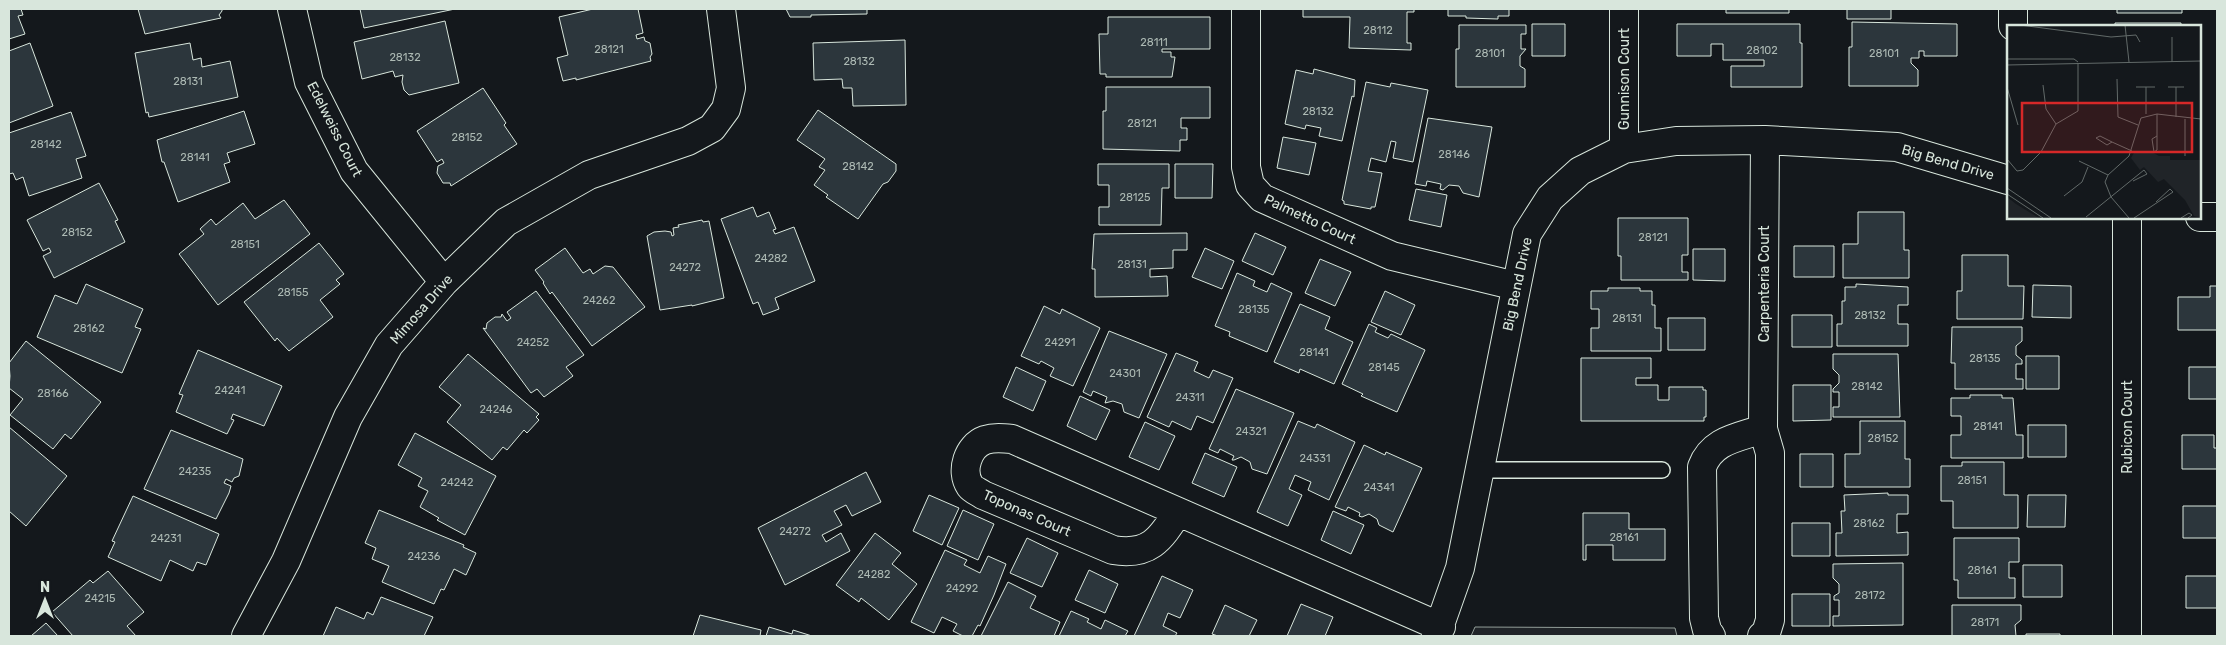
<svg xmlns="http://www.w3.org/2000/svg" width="2226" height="645" font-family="Rubik,sans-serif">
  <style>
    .green { fill: #202428; stroke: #939e99 }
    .building { fill: #2c363c; stroke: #d8e6dc }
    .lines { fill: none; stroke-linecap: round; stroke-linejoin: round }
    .service-casing { stroke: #d8e6dc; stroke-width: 18 }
    .minor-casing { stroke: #d8e6dc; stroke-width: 30 }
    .service { stroke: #14181c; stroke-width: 15 }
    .minor { stroke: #14181c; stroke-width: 28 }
    .labels { text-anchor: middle; stroke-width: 4; stroke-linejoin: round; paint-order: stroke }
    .number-label { font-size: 11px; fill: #adbab4 }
    .street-label { font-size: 14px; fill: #d8e6dc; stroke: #14181c }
    .inset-road { fill: none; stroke: #626a69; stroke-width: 1 }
    .view { fill: #d62828; fill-opacity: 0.15; stroke: #d62828; stroke-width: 2.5 }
    .inset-edge { fill: none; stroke: #d8e6dc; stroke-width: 2.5 }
  </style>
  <rect width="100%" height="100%" fill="#14181c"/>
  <path class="green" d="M1475,627L1675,628L1677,636H1471Z"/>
  <path class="building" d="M9,9H21L23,15L18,16L25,34L9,39Z
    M138,9H222V11L219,15L221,18L145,34Z
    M360,9H455L364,28Z
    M593,9H638L643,33L636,35L637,39L644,37L645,41L650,43L652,54L650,57L651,61L576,80V78L563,81L557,58L568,55L559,17Z
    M786,9H867V14L811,15V17H790Z
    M1303,9H1414V12H1407V43H1411V50L1349,48L1350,17H1303Z
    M1448,9H1509V16H1498V19L1466,18V16H1448Z
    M1726,9H1789V13H1726Z
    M1847,9H1891V19H1847Z
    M2117,9H2182V13H2117Z
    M1108,17H1210V49H1162V52H1171V57H1175L1172,77H1106V74H1100L1099,34H1108Z
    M445,21L459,83L409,95L404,90L402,82L403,75L395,77L393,71L362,79L354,42Z
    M1852,22L1957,24V56H1924V51H1919V58H1911V63L1918,70V86H1849V47H1852Z
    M2115,23H2181V26H2115Z
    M1532,24H1565V56H1532Z
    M1677,24H1800V43H1802V87H1731V66H1764V60H1723V44H1711V56H1677Z
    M1459,25H1526V34H1521V49H1526L1520,56V66L1525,69V87H1456V49H1459Z
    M905,40L906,105L853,106L852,88H843L842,79L814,80L813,43Z
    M30,43L53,106L9,123V51Z
    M190,43L193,60L201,58L202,67L230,61L238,97L149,117L148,112L146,113L135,53Z
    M1314,69L1355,80L1354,97L1352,96L1342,141L1319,136L1321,128L1306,125L1305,129L1285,124L1296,70L1313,74Z
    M1366,82L1390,87L1391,83L1428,90L1413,162L1393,158L1396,142L1391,141L1386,162L1371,158L1368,171L1382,173L1375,207H1371V209L1344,204V201L1342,200Z
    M1106,87H1210V118H1181V128H1187V140H1180V151L1103,149V111H1106Z
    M483,88L506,123L504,125L517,144L451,186L450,183H443L437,173L438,166L444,163L442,159L437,162L417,131Z
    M818,110L896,164V171L888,182L883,184L858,219L826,197L828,195L814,185L825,170L819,167L825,159L797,140Z
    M244,111L255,144L227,153L230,162L224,164L230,182L178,202L164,162H162L157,140Z
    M71,112L86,156L76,159L82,178L29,196L23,177L16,180L13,173L9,174V133Z
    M1428,118L1492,127L1479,197L1463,193L1459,186L1449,185L1443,190L1440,189L1441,184L1427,181L1426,186L1415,184Z
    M1283,137L1316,143L1309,175L1277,168Z
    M1098,164H1169V188H1162L1161,225H1099V207H1109V185H1098Z
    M1175,164H1213L1212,198H1175Z
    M99,183L118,220L115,221L125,242L54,278L43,256L51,252L49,248L43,251L27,220Z
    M1416,189L1447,195L1441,227L1409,220Z
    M284,200L310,234L218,305L179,254L204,234L200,229L211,219L216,225L243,203L255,219Z
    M753,207L757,217L769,212L776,229L773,230L775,234L794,227L815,281L775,298L779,309L763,315L758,302L753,304L721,219Z
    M1858,212H1904V250H1909V278H1843V244H1858Z
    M1618,218H1688V255H1682V272H1688V280H1621V256H1618Z
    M702,220L703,222L709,221L724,298L692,306V305L660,310L647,236L654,232L665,231L671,232L672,236L674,235L673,228L679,227L678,225Z
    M1187,233V250H1173V268L1150,269V277L1167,276L1168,296L1095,297V269H1092L1094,234Z
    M1255,233L1286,247L1273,275L1242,261Z
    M319,243L344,274L336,280L340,284L320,300L333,317L289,351L277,338L275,341L244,302Z
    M1794,246H1834V277H1794Z
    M565,248L583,273L590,269L593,274L605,266L613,267L645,307L592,346L552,292L550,294L543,283L544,282L535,270Z
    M1205,248L1234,261L1222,289L1192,277Z
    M1693,249H1725V281L1693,280Z
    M1962,255H2008V286H2024L2023,319H1957V291H1962Z
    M1320,259L1351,272L1335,306L1305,293Z
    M1237,273L1255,281L1253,286L1267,292L1271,283L1292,293L1267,352L1229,336L1230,332L1215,326Z
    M86,284L143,309L135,327L141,329L122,373L37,337L55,295L77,304Z
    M1856,284L1908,287V305H1898V324H1908V346H1837V324H1842V301H1845V287H1856Z
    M2033,285L2071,286V318L2032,317Z
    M2210,286H2217V330H2178V297H2210Z
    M1608,288H1640V291H1652V305H1655V328H1661V351H1591V328H1599V309H1591V291H1608Z
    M536,291L584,355L566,367L573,376L544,397L537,389L531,393L483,328L486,329L487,323L495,317H501L502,314L507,321L511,318L507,312Z
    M1385,291L1415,305L1401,335L1371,322Z
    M1300,304L1330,317L1325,329L1353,342L1334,384L1300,369L1299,373L1274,362Z
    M1044,306L1060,314L1062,309L1100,328L1073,386L1050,376L1054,368L1041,361L1039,364L1021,356Z
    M1792,315H1832V347H1792Z
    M1668,318H1705V350H1668Z
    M1369,324L1377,328L1375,332L1388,338L1391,334L1425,350L1397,412L1361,396L1363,394L1342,384Z
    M1952,327H2022V341L2016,346V355L2022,360V364H2016V379H2023V389H1955V363H1951Z
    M1109,331L1167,354L1139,418L1124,412L1122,404L1113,401L1105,403L1107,397L1093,391L1091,396L1083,392Z
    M26,341L101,402L71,439L65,434L53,449L10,415L23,399L9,388L10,376L9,363Z
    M198,350L282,386L264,426L233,414L231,419L234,420L227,434L176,412L183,395L179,394Z
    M1176,353L1198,362L1194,371L1209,378L1213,370L1233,378L1213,423L1197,416L1191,430L1172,421L1169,427L1147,417Z
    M468,354L539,414L536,417L539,420L527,433L524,430L507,450L503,447L492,460L447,422L461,405L439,387Z
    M1833,354H1898L1900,417H1833V407H1839V392H1833V389L1839,383V375L1833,369Z
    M2026,356H2059V389H2026Z
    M1581,358H1651V378H1636V385H1658V400H1669V387H1703V390H1706V417H1704V421H1581Z
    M1016,367L1046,381L1033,411L1003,397Z
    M2189,367H2217V399H2189Z
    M1793,385H1831V420L1793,421Z
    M1236,389L1294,413L1267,474L1252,469L1250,462L1241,457L1234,460H1232L1234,456L1220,449L1218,453L1209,449Z
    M1970,395H2002V398H2013L2016,435H2023V458H1951V435H1961V416H1951V398H1970Z
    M1080,396L1110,410L1096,440L1067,426Z
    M1298,421L1315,428L1317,424L1355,442L1329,500L1308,490L1311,482L1295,475L1289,489L1302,495L1288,526L1257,512Z
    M1860,421H1905V459H1910V487H1845V454H1860Z
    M1145,422L1175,436L1159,470L1129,457Z
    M2028,425H2066V457H2028Z
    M9,427L67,476L26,526L9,511Z
    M171,430L243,459L239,476L234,478L232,482L226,479L224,483L231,486L229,493L216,519L144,489Z
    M415,433L496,476L465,535L437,520L439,518L420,507L428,491L418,486L422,478L398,465Z
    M2182,435H2214V448H2217V469H2182Z
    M1364,445L1385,455L1386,452L1422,468L1393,532L1379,525L1377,519L1369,514L1362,517L1359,516L1360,513L1348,507L1346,511L1335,507Z
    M1205,453L1237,467L1224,497L1192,483Z
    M1800,454H1833V487H1800Z
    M1962,462H2004V495H2018V528H1953V501H1941V466H1962Z
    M866,472L881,502L852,516L846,505L834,511L842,525L822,535L826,542L841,533L850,551L785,585L758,528Z
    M1888,493V495H1908V514H1897V533L1908,532V555L1836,556V533H1842L1841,511H1845L1844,495Z
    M929,495L959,508L942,545L913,531Z
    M2028,495H2066L2065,527H2027Z
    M133,496L219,534L206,565L197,562L193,571L170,560L161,581L108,557L115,542L112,541Z
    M2183,506H2217V538H2183Z
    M379,510L464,545L463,547L476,553L466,575L454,569L444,590L441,589L434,604L382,582L389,566L372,559L376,548L365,543Z
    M963,510L994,524L978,560L947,546Z
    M1333,511L1364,525L1351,554L1321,540Z
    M1583,513H1629V529H1665V560H1613V545H1586V560H1583Z
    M1792,523H1830V556H1792Z
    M875,533L901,553L892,564L917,584L889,620L861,598L859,602L836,585Z
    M1027,538L1058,553L1042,587L1010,573Z
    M1954,538H2019V562H2009V578H2015V598H1958V580H1954Z
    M945,550L967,560L964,565L980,573L988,556L1006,564L994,595L980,626L978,625L972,636H963L953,631L957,624L942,617L934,633L911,622Z
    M1903,563V625L1833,626V616H1839V600H1834V596L1839,593V584L1833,578V564Z
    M2023,565H2062V597H2023Z
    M1089,570L1118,584L1105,613L1075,600Z
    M108,571L144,612L127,626L136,636H73L52,612L90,580L93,583Z
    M1162,576L1193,590L1180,618L1168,613L1163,626L1177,633L1175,636H1134Z
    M2186,576H2217V608H2186Z
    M1008,582L1036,596L1030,608L1060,622L1054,636H981Z
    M1792,594H1830V626H1792Z
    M381,597L433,617L424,636H323L336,607L364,619L367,612L373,615Z
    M1301,604L1333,617L1325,636H1287Z
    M1225,605L1257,620L1249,636H1218L1212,634Z
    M1952,605H2021V620L2015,625L2016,636H1952Z
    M1071,611L1089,619L1087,622L1101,629L1105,620L1128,631L1125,636H1059Z
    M700,615L761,630L760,636H693Z
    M46,623L58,636H31Z
    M769,627L792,634L793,630L812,636H766Z
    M2026,634H2060V636H2026Z"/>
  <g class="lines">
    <g class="service-casing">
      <path id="service" d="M1480,470H1662"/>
    </g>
    <g class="minor-casing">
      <path id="minor" d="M292,9L309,82L354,171L444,282
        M1246,9V167L1250,185L1262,198L1392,256L1516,286
        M1624,9V149
        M2013,9V26
        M2200,217H2217
        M1178,512C1160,540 1149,556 1113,550L983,495C979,492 973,490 970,486C960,471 968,446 985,440C994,437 1003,438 1012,439L1441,627
        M246,636L286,561L348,417L389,345L444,282L506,222L589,175L688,141L712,128L726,109L731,88L721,9
        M1436,636L1460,568L1527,234L1550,198L1580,171L1624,149L1676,141L1765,140L1897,147L2008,180
        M1711,636L1707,630L1704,618L1702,467C1712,440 1737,438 1763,429
        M1762,636L1766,633L1770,620V453L1763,429L1765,140
        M2127,636V218"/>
    </g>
    <use href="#service" class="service"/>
    <use href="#minor" class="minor"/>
  </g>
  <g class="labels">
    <g class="number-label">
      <text x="1378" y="34">28112</text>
      <text x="1154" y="46">28111</text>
      <text x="609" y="53">28121</text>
      <text x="1762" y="54">28102</text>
      <text x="1490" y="57">28101</text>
      <text x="1884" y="57">28101</text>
      <text x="405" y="61">28132</text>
      <text x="859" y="65">28132</text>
      <text x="188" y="85">28131</text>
      <text x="1318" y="115">28132</text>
      <text x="1142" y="127">28121</text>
      <text x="467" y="141">28152</text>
      <text x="46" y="148">28142</text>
      <text x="1454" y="158">28146</text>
      <text x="195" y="161">28141</text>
      <text x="858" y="170">28142</text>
      <text x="1135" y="201">28125</text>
      <text x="77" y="236">28152</text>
      <text x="1653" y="241">28121</text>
      <text x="245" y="248">28151</text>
      <text x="771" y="262">24282</text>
      <text x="1132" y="268">28131</text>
      <text x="685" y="271">24272</text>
      <text x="293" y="296">28155</text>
      <text x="599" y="304">24262</text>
      <text x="1254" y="313">28135</text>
      <text x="1870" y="319">28132</text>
      <text x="1627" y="322">28131</text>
      <text x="89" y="332">28162</text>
      <text x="533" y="346">24252</text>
      <text x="1060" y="346">24291</text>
      <text x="1314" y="356">28141</text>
      <text x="1985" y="362">28135</text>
      <text x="1384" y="371">28145</text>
      <text x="1125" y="377">24301</text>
      <text x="1867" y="390">28142</text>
      <text x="230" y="394">24241</text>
      <text x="53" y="397">28166</text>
      <text x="1190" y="401">24311</text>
      <text x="496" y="413">24246</text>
      <text x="1988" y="430">28141</text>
      <text x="1251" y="435">24321</text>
      <text x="1883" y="442">28152</text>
      <text x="1315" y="462">24331</text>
      <text x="195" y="475">24235</text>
      <text x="1972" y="484">28151</text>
      <text x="457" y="486">24242</text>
      <text x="1379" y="491">24341</text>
      <text x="1869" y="527">28162</text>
      <text x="795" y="535">24272</text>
      <text x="1624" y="541">28161</text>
      <text x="166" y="542">24231</text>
      <text x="424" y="560">24236</text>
      <text x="1982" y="574">28161</text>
      <text x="874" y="578">24282</text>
      <text x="962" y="592">24292</text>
      <text x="1870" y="599">28172</text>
      <text x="100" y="602">24215</text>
      <text x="1985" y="626">28171</text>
    </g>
    <g class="street-label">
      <text transform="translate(1624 79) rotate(-90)" y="5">Gunnison Court</text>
      <text transform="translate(335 129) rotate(63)" y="5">Edelweiss Court</text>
      <text transform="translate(1948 162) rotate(16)" y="5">Big Bend Drive</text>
      <text transform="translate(1310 219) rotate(25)" y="5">Palmetto Court</text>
      <text transform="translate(1517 284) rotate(-78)" y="5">Big Bend Drive</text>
      <text transform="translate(1764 284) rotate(-90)" y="5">Carpenteria Court</text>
      <text transform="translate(421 309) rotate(-49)" y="5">Mimosa Drive</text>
      <text transform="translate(2127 427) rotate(-90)" y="5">Rubicon Court</text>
      <text transform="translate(1027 513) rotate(24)" y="5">Toponas Court</text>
    </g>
  </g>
  <g transform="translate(2007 25)">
    <rect width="194" height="194" fill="#14181c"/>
    <path d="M128,126H143L152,131H163V135H193L194,193L187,191L178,175L157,154L151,157L137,142L133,145L124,133ZM0,172L9,179L32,193H0Z" fill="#202428"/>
    <path class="inset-road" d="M13,0L104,12L129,10L133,17M118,0L122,37M0,34H67L71,37M165,37V12M0,40L194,36M110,54L111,92L131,100M36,60L39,84L49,99M0,62L11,100M129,62H148M139,62V89M161,62H177M169,62V92M150,111L145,114L147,127L150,125V89M105,117L100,120L89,113L93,111L105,117L125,126M178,131V94M0,134L10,146L16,145L34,127L49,99L71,86V38M72,136L101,150M0,163L44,193M0,169L36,193M57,171L75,157L81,142M79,192L137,145L140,149L126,156M122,193L104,172L98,157L101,150L122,131L134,93L150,89L194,94M127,193L166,167L163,164L149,177M174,193L182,188L185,190L181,193"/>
    <path class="view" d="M15,78H185V127H15Z"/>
    <rect width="194" height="194" class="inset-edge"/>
  </g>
  <rect width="2226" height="645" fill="none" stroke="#d8e6dc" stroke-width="20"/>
  <g transform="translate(45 600)" stroke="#14181c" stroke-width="4" paint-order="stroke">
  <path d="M0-4L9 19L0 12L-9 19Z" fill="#d8e6dc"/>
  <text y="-8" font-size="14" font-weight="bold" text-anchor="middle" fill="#d8e6dc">N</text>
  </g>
</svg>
